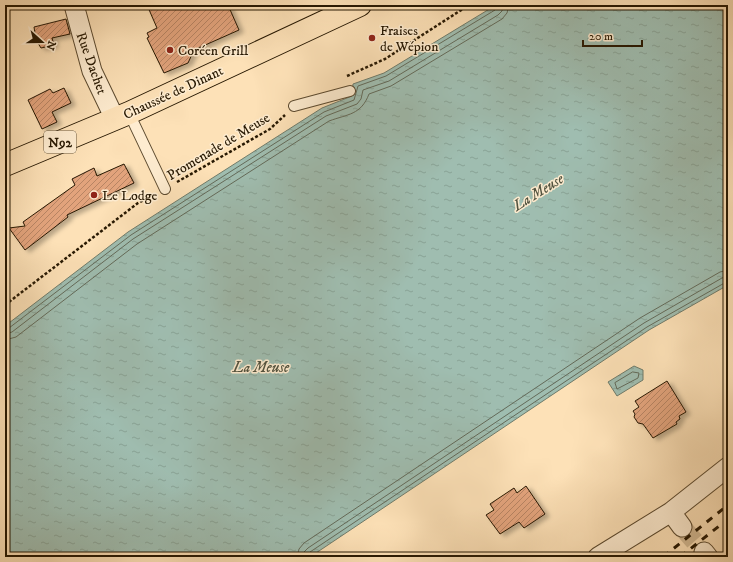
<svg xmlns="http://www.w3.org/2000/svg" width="733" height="562" font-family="'IM FELL DW Pica',serif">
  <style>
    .water { fill: url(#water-ripples); stroke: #6f7b6a }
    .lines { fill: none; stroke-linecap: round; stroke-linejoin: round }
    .shore { stroke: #636a59; stroke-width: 1 }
    .building { fill: url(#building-hatch); stroke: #271802; filter: url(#shadow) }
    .street-tunnel { stroke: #d2b993; stroke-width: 19; stroke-dasharray: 19 10; stroke-linecap: butt }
    .lane-casing { stroke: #5c4a2f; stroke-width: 12 }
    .street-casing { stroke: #5c4a2f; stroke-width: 21 }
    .primary-casing { stroke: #271802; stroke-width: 24 }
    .path { stroke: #271802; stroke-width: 2.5; stroke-dasharray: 3 2; stroke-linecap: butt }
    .lane { stroke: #feecd0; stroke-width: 10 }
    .street { stroke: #feecd0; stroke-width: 19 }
    .primary { stroke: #fde1b7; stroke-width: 22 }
    .rail { stroke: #271802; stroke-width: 3; stroke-dasharray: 7 7; stroke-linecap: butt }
    .poi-dot { fill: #8f2418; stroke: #feecd0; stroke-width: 1.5 }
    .labels { text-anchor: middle; stroke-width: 3; stroke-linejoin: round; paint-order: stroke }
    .shield { fill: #feecd0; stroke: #685840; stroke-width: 1 }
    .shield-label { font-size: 13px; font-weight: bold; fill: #271802 }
    .poi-label { font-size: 14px; fill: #271802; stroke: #feecd0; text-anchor: start }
    .street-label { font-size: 14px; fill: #271802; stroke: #feecd0 }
    .water-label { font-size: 15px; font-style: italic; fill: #51523f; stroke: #feecd0 }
  </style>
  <defs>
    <pattern id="water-ripples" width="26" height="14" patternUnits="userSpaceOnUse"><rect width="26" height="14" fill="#9fbdb0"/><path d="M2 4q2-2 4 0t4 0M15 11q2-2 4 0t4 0" fill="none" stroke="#89a296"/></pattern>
    <pattern id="building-hatch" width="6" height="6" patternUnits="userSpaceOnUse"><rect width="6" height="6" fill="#e2a37c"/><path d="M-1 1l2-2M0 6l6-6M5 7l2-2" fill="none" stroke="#b78463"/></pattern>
    <filter id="shadow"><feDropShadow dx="4.5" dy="2.5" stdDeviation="2" flood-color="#0004"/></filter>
  </defs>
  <rect width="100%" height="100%" fill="#fde1b7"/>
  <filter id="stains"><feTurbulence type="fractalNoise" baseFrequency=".005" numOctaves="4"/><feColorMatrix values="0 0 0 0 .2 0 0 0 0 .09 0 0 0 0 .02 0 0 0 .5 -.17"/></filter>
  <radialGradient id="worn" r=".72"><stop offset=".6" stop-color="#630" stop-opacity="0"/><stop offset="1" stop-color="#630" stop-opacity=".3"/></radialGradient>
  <path class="water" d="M496,5H728V285L649,330L310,557H5V326L128,232L322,108L352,96L353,84L384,73Z
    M634,366L643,370V380L617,396L608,382Z"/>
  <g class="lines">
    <path class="shore" d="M5,329L9,328L131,235L324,112L354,100L358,86L386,76L495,10L498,5
      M5,334L12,332L133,239L326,116L357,104L361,99L363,90L389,81L498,15L502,11L503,5
      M5,340L16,337L137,244L329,121C348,114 361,115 369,94L391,86L502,19L507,13L509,5
      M633,372L639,373L638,378L617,389L615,383Z
      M297,557L299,549L304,543L640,318L720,272L728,270
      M303,557L304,552L308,548L644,323L722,278L728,276
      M308,557L310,552L647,327L728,281"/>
  </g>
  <path class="building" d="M147,5H228L239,30L194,50L188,63L164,73L147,38L149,37L147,33L157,28Z
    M66,19L70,34L52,38L54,45L41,48L36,40L34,27Z
    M64,88L71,103L52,112L57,122L42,129L28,100L50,89L53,93Z
    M124,164L134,183L67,215L68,217L25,250L9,228L25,226L23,222L75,185L72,179L94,168L97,176Z
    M667,381L686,412L679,416L680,419L676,422L677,424L653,438L643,424L638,423L634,417L635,414L633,411L639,407L635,401Z
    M526,486L545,514L524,528L519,522L500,534L486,515L494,510L490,504L514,488L517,493Z"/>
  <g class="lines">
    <path class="street-tunnel" d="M682,527L704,552"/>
    <g class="lane-casing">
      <path id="lane" d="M294,106L350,91
        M129,113L165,189"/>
    </g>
    <g class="street-casing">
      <path id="street" d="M74,5L92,71L115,119
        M671,512L682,527
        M704,552L708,557
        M598,557L671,512L728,467"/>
    </g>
    <g class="primary-casing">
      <path id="primary" d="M5,165L129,113L360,5"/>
    </g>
    <path class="path" d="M347,76L385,59L469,5
      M177,182L270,129L285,115
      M5,305L138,203L152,196"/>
    <use href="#lane" class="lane"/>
    <use href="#street" class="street"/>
    <use href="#primary" class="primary"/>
    <path class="rail" d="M663,557L728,505
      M680,557L728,519"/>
  </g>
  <g class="poi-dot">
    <circle cx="372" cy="38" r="4"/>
    <circle cx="170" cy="50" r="4"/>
    <circle cx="94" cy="195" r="4"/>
  </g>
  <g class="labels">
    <rect class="shield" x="44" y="131" width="32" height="22" rx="3"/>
    <g class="shield-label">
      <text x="60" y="147">N92</text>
    </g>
    <g class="poi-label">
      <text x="380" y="35">Fraises<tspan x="380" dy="16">de Wépion</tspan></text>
      <text x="178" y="55">Coréen Grill</text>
      <text x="102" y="200">Le Lodge</text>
    </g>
    <g class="street-label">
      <text transform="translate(92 63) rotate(70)" y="5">Rue Dachet</text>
      <text transform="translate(173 92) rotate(-25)" y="5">Chaussée de Dinant</text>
      <text transform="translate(218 146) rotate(-31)" y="5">Promenade de Meuse</text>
    </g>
    <g class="water-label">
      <text transform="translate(538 192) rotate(-32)" y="5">La Meuse</text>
      <text x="261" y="372">La Meuse</text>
    </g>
  </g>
  <rect width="733" height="562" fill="none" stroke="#fde1b7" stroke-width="20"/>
  <rect x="6" y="6" width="721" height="550" fill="none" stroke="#271802" stroke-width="2"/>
  <rect x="10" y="10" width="713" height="542" fill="none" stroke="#271802"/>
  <g transform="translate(42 42) rotate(111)" stroke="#feecd0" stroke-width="3" paint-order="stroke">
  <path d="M0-3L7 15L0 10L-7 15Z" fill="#271802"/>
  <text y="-6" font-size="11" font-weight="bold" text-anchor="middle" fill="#271802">N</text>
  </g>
  <path d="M583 40v6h59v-6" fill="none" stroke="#271802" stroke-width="2"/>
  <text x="589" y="40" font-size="12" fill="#271802" stroke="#feecd0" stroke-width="3" paint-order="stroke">20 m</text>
  <rect width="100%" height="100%" filter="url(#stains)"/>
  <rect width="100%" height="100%" fill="url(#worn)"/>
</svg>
